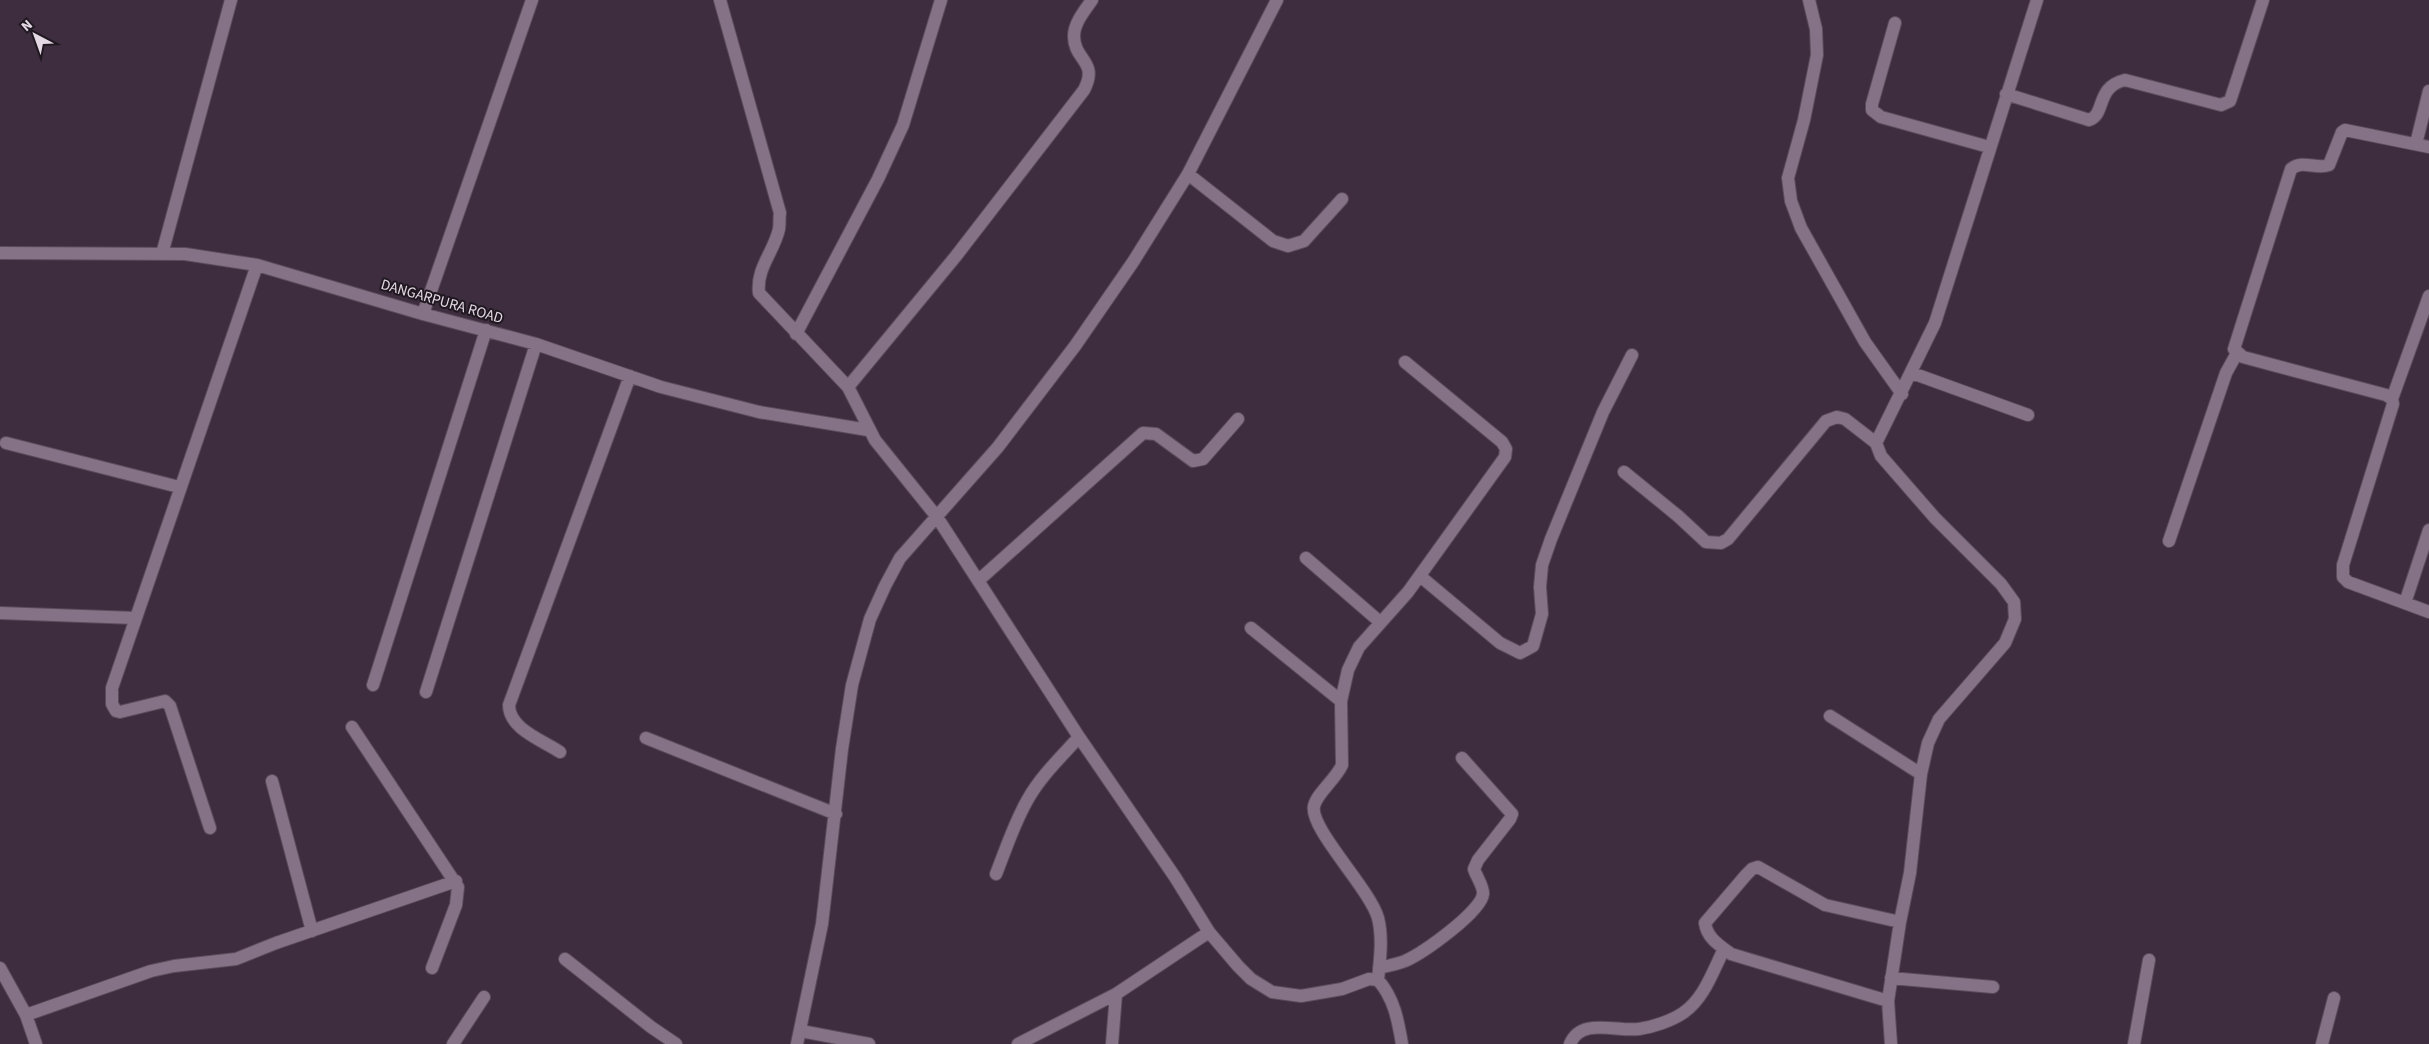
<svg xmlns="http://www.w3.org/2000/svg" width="2429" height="1044" font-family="'Source Sans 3',sans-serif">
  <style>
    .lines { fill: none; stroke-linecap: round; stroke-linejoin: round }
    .street-casing { stroke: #5a4c5b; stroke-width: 14 }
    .street { stroke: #867287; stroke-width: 12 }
    .labels { text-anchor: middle; stroke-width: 4; stroke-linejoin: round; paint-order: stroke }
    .street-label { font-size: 15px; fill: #e3d8e4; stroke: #201821 }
  </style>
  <rect width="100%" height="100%" fill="#3e2d3f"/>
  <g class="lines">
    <g class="street-casing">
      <path id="street" d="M720,0L780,213C779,218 780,224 779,229C774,252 756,268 759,293L848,387L875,440L937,517L1079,737L1175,877L1209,932L1238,966L1251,979L1272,992L1301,996L1342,989L1369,979L1378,980C1394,998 1398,1020 1402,1044
        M1809,0L1816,29L1817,55L1804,120L1788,178L1791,201L1801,228L1865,342L1902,394
        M1895,23L1872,104V110L1881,117L1989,147
        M2006,94L2089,120C2106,115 2095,87 2125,80L2221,105L2230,101L2263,0
        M2416,144L2429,91
        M2429,147L2345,130L2342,132L2329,165C2316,170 2303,159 2291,169L2234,349L2243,357L2386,395L2392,399L2393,404L2343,565V577L2348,582L2429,612
        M1188,174L1273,241L1288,246L1304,241L1342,199
        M0,253L185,254L257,265L423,314L536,344L661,387L759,412L868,430
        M162,254L231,0
        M423,314L532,0
        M796,334L878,179L903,125L941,0
        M1912,373L2028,415
        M848,387L956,256L1084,90C1099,61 1074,61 1074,36C1074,23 1085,10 1092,0
        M2392,399L2429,296
        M6,443L179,487
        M1624,472L1678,516L1706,542L1721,543L1728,539L1826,421L1837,417L1845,419L1876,443
        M2169,541L2226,373L2237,353
        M1306,558L1380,622
        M1420,576L1500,643L1520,653L1533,646L1542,614L1540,587L1542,565L1551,539L1603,412L1632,355
        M979,580L1143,433L1156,434L1193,461L1203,459L1238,419
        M2405,603L2429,530
        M0,613L135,618
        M1251,628L1341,701
        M373,685L486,330
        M426,692L536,344
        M1830,716L1921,774
        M352,727L458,887L456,905L432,968
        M646,738L836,814
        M560,752C542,740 509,729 509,705L630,376
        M272,781L312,931
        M210,828L170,706L165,701L120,712L116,711L112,704V688L257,265
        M996,874C1006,849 1014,823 1028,799C1041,776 1061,757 1079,737
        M565,959L651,1027L676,1044
        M0,968L26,1015L36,1044
        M1379,968C1388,966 1397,964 1405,961C1423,953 1481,912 1483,894C1484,887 1476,876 1474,869L1478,860L1510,819L1512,814L1462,758
        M1891,978L1993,987
        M1378,980C1380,959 1383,938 1378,918C1370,889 1309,828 1314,806C1317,793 1336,779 1342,765L1341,701L1348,670L1359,647L1408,592L1505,457L1506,449L1502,442L1405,362
        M1888,1001L1731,954C1719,945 1707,938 1705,923L1746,875L1752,869L1758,867L1825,905L1900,922
        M26,1015L151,971L174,966L236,959L276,943L456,881
        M801,1031L869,1044
        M453,1044L484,997
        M797,1044L822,924L842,749L852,685L870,619L885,586L900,558L998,447L1075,346L1133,262L1188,174L1277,0
        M1018,1044L1116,994L1209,932
        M1112,1044L1116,994
        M1570,1044C1581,1017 1616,1032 1639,1029C1653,1027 1671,1021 1683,1013C1704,999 1713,971 1724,949
        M1891,1044L1888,1001L1900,922L1910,873L1921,774L1928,743L1939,719L2005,643L2015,619L2014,602L2001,584L1935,518L1881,456L1876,443L1935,323L2037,0
        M2134,1044L2149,960
        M2322,1044L2334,998"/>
    </g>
    <use href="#street" class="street"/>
  </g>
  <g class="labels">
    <g class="street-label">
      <text transform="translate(442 301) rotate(16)" y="5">DANGARPURA ROAD</text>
    </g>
  </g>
  <g transform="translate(35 35) rotate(319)" stroke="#201821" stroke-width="4" paint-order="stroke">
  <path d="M0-4L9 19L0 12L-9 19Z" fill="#e3d8e4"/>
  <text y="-8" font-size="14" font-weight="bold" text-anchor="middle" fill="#e3d8e4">N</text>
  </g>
</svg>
